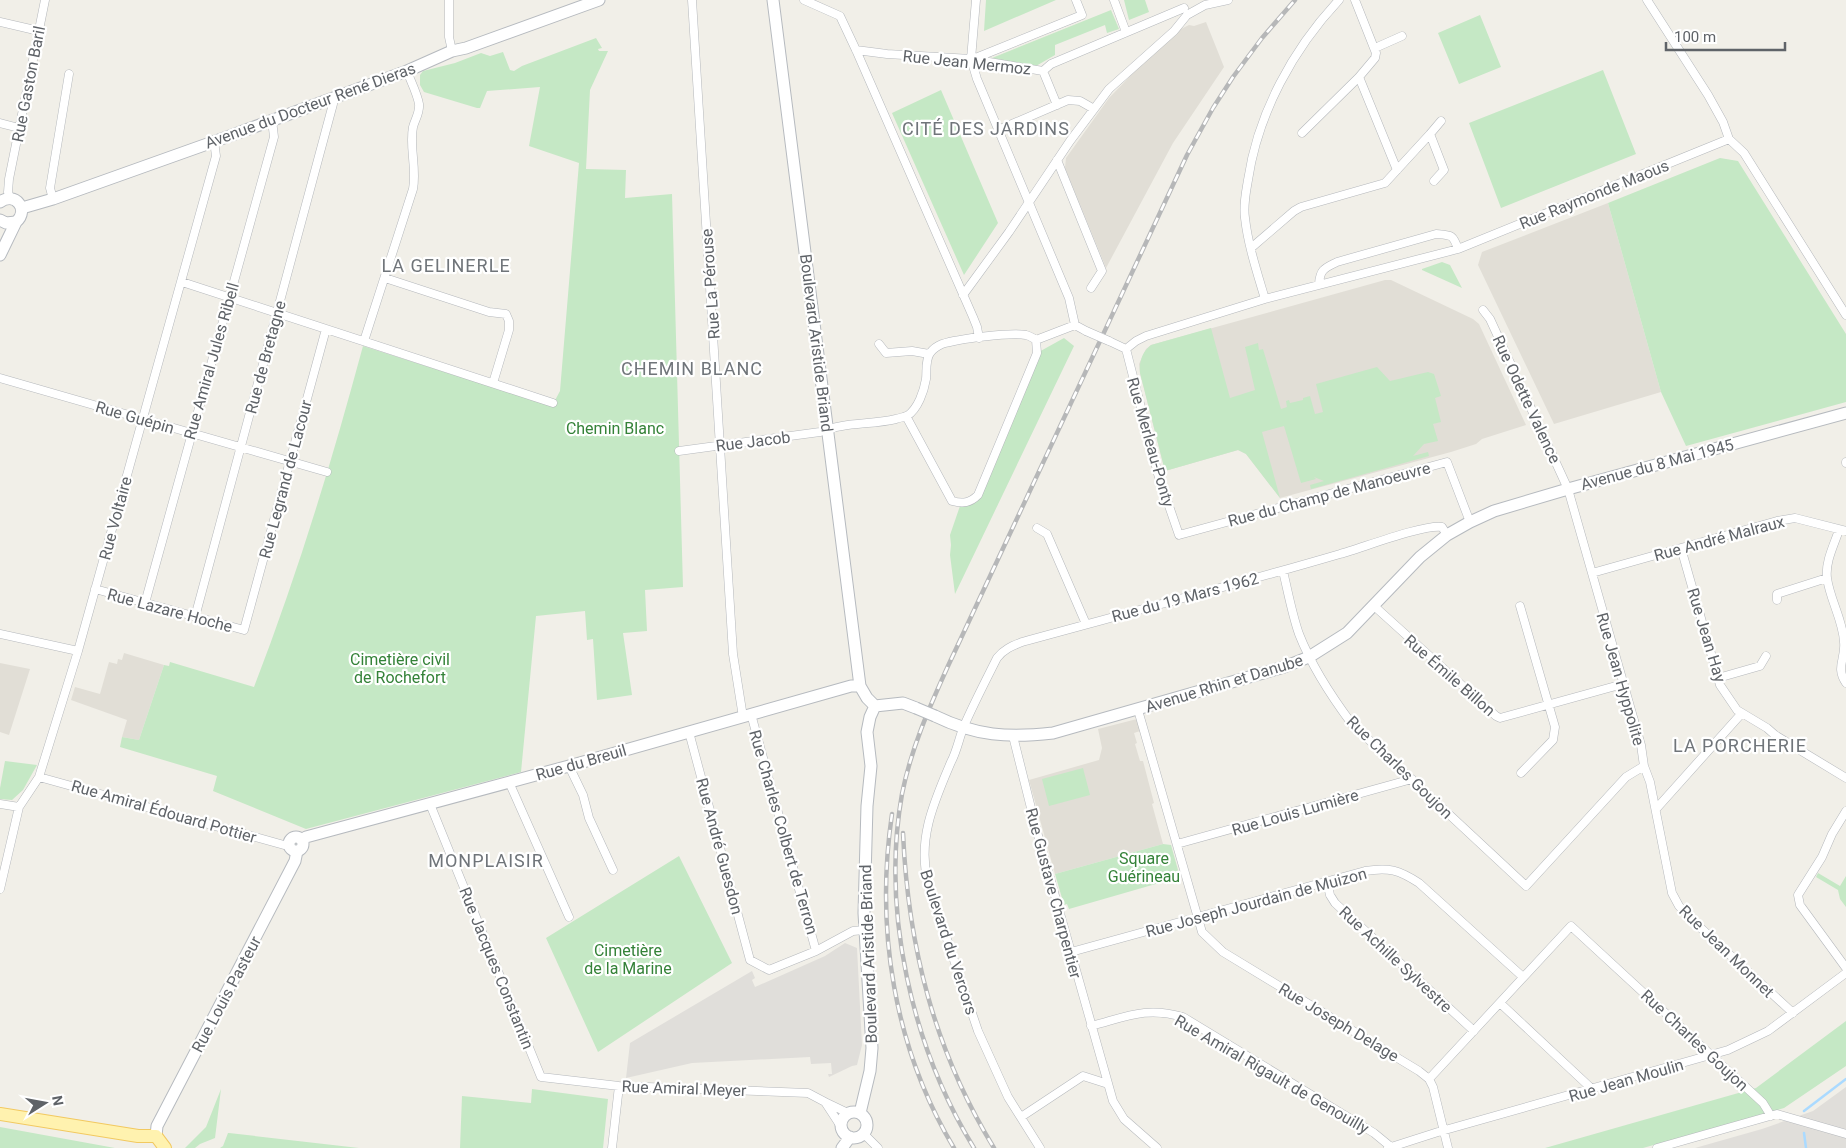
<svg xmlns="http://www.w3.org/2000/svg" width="1846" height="1148" font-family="Roboto,sans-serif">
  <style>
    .industrial { fill: #e0deda }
    .education { fill: #e1ded6 }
    .green { fill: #c5e8c5 }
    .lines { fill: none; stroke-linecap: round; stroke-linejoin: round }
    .stream { stroke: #aadaff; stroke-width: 2.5 }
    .street-casing { stroke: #b5b8bc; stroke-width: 9 }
    .secondary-casing { stroke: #b6babf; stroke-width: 13 }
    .primary-casing { stroke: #f2c960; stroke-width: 14 }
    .street { stroke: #fff; stroke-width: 8 }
    .secondary { stroke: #fff; stroke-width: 11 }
    .primary { stroke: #fff2af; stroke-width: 12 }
    .rail-casing { stroke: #b6b7b8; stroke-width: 4.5 }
    .rail { stroke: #fff; stroke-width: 2.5; stroke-dasharray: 8; stroke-linecap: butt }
    .street-bridge-casing { stroke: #b5b8bc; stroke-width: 9; stroke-linecap: butt }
    .secondary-bridge-casing { stroke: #b6babf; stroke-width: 13; stroke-linecap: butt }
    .street-bridge { stroke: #fff; stroke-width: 8 }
    .secondary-bridge { stroke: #fff; stroke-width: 11 }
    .labels { text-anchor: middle; stroke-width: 4.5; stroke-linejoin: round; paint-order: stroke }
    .street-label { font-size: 16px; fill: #5f6368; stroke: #fff }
    .park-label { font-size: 16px; fill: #348238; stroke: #fff }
    .neighbourhood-label { font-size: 18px; letter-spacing: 1px; fill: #70757a; stroke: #fff }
  </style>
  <rect width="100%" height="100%" fill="#f1efe8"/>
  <path class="industrial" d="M845,943L857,948L862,1045L857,1065L852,1066L829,1077L828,1074H832L831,1063L811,1064L810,1057L692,1063L626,1078L630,1043L752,971L755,978L752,980L755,987L825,956Z
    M1846,1087V1148H1695L1762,1129L1813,1111Z"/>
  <path class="education" d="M1206,22L1224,67L1173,143L1106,268L1065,168L1066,158L1109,98L1143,63L1181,29L1189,25L1194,26Z
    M1608,203L1661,392L1554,424L1478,265L1482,252Z
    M1385,280H1391L1473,319L1479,324L1526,425L1482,439L1476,444L1451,452L1280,498L1246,454L1238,450L1165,471L1140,373L1139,364L1146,349L1151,345Z
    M124,653L164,665L139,740L122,737L127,720L71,700L75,687L100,694L109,662L117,664L118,659L122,660Z
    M0,663L30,669L9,735L0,732Z
    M1137,719L1140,731L1134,733L1137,743L1135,744L1140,761H1143L1154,803L1152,804L1163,844L1055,874L1029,780L1099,760L1102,748L1098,729Z"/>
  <path class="green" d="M986,0H1056L984,31Z
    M1124,0H1145L1149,12L1129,20Z
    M1111,10L1119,29L1107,33L1105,25L1055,45V55L1036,66L992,58Z
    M1480,15L1501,67L1459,84L1438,33Z
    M596,38L602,48L598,49L599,51H608L590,90L586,169L626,170L625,198L672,194L683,587L645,590L647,631L623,633L632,695L597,700L593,639L587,640L585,611L536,616L521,772L306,829L213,791L217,776L120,747L122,737L139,740L164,665L169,666L170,662L254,687C297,576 332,461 363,346L552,406L560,391L579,163L529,146L540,87L487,91L480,108H477L424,92L420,85V75L423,71L455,63L481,53L490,56L503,52L510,70L514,71L522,66Z
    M1603,70L1636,154L1501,208L1469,123Z
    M941,90L998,223L964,275L892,113Z
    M1720,158L1738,161L1846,334V402L1686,446L1661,392L1608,203Z
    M1442,262L1450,265L1462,288L1422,270V269Z
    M1211,328L1230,398L1255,390L1245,347L1258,343L1259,350L1263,349L1281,409L1287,407L1286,401L1289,400L1290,403L1303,400V398L1310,396L1315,414L1323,412L1316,384L1377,367L1390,381L1428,372L1434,374L1441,396L1435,398L1441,422L1433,424L1438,441L1424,444L1413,456L1428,452L1429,456L1311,489L1310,485L1324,481L1314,477L1316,479L1301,483L1284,426L1262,432L1280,498L1246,454L1238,450L1165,471L1140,373C1139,362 1142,352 1151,345Z
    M1064,338L1074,346L955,594L950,555L951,545L950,535L961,503L972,501L1037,353Z
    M5,761L37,765L23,790L12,800L0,799V788Z
    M1083,768L1090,795L1049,806L1042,779Z
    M1163,844L1171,845L1180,877L1069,909L1067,904L1064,905L1055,874Z
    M679,856L732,963L598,1052L546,938Z
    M1818,873L1840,886L1846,876V907L1840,899L1838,890L1816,877Z
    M1846,1021V1066L1784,1108L1643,1148H1545L1756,1088Z
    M221,1089L215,1138L200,1144L195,1148H185L206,1127Z
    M532,1089L608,1099L603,1148H460L462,1096L531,1103Z
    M0,1127L115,1148H0Z
    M228,1133H229L359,1148H220L223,1146Z"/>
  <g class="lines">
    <path class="stream" d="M1804,1111L1846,1079
      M1804,1133L1806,1148"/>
    <g class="street-casing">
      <path id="street" d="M449,0V37L452,51
        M692,0L733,654L743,717
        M804,0L840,16L856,50L973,317L977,327L979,338
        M976,0L971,59L977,79L1069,298L1075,325
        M1114,0L1126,32
        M1355,0L1376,53L1375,58L1359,77L1397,170
        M1647,0L1708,95L1723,122L1729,139L1744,153L1846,315
        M0,22L39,31
        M1375,48L1402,36
        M856,50L887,54L971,59L1043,71L1051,64L1184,8
        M973,59L1082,15L1076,0
        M1043,71L1057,105
        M0,123L19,128
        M998,130L1068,100L1080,101L1094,109
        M1302,133L1359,77
        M1430,134L1441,121
        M1057,160L1102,271L1091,288
        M10,198L8,192L9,179L45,0
        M53,199L50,188L69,74
        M1251,248L1294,211L1301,207L1385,183L1430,134L1444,170L1434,181
        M385,278L489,312L506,314L509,321V330L493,383
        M182,282L553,403
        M1319,284C1320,269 1325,268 1337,262L1436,234C1451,235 1453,234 1458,249
        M963,295L1009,232L1070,141L1109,89L1174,31L1187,15L1205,5L1228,0
        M1265,299C1257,272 1248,245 1245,218C1243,205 1246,192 1248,180C1258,113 1293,49 1339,0
        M1036,340L1075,325L1086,331
        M364,341L413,189C417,168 409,147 413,127C415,119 420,113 419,104C417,93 411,82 407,71
        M1109,341L1126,349
        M879,344L886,353L912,351L929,354
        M1126,349L1136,341L1146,336L1265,299L1458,249L1729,139
        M1126,349L1158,474L1179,535L1447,462L1470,522
        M0,378L327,472
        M906,416L952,501C963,504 970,503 978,495L1030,370L1037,353L1036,340
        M679,451L820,432C844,422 871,425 896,419C899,418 904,417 907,416C918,409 924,391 926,379C927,370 925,361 930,353C933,349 937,346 942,344C958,339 1010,332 1026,335C1030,336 1033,338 1036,340
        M1846,462V463
        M1037,528L1047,534L1086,624
        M1839,530C1834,545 1825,562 1827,578C1830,600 1843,620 1844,642C1846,659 1835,667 1846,683
        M1681,548L1720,685L1737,710L1767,728L1775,735L1846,778
        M1283,571C1288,592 1292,614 1299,634C1312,667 1331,696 1352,724L1526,886L1626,777L1644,766L1641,745L1568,489L1490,319L1483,310
        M1592,573L1777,521L1795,518L1846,531
        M95,589L244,630L326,329
        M1777,600V594L1827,578
        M145,603L274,137L272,120
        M1373,605L1496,716L1500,718L1623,684
        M1520,606L1555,727L1553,740L1521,773
        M195,617L333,104V98
        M0,634L78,651
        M1718,678L1760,666L1766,656
        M1138,710L1202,932L1223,952L1419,1071L1429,1079L1433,1087L1448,1148
        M751,714L816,951
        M689,732L750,960L769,970L816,951L853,931L864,930
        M1013,736L1037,832L1113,1101L1124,1119L1157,1148
        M569,766L583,795L589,818L613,870
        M1644,766L1650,782L1672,893L1679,906L1691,919L1793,1013
        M39,777L284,845L289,844
        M509,782L569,917
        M0,804L19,807
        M430,804L541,1077L619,1086L808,1093L825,1102
        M1656,809L1742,713
        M1846,811L1832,834L1822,857L1798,895L1800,905L1846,968
        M1177,844L1412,779
        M1327,882L1330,895L1335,903L1474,1031
        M0,889L19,807L39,777L78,651L216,156L214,141
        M1071,952L1365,871C1389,867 1399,870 1419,883L1523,977
        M1500,1003L1592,1089
        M1091,1026C1126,1017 1146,1006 1183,1017L1374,1133L1391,1147
        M1429,1079L1571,926L1763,1103L1771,1116
        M1021,1117L1083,1076L1108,1084
        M842,1128L825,1102L848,1113
        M864,1134L878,1148
        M612,1148L619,1086
        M1040,1148L1008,1097L978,1031L928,883C917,839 934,802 951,762C957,751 959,738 964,726C974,703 986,680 997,658C1004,649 1012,646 1022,642C1128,613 1234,585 1340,554C1362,548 1424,524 1442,527L1447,535
        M1388,1148L1438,1132L1728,1050L1768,1031L1846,973
        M1657,1148L1777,1114L1846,1134"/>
    </g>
    <g class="secondary-casing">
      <path id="secondary" d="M773,0L860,686L867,698L875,706
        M0,202C15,191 30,210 16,222L6,223L0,220
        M22,208L53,199L224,138L407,71L452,51L466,48L599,0
        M0,255L16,222
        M875,706L903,703L916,708
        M935,716C976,736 1008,738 1053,733L1284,667L1309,657L1347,633L1420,557L1447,535L1470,522L1494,511L1568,489L1846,413
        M289 844a7 7 0 1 1 14 0a7 7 0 1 1-14 0Z
        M303,840L306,837L569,766L851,686H860
        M841 1125a13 13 0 1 1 26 0a13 13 0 1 1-26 0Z
        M860,1113L870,1071L872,1048L864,913L867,806L871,766L867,732L870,717L875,706
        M156,1136L157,1126L295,861L297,851
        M842,1148L850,1137"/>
    </g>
    <g class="primary-casing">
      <path id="primary" d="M0,1114L138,1136H156L165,1148"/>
    </g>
    <use href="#street" class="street"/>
    <use href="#secondary" class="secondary"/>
    <use href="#primary" class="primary"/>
    <g class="rail-casing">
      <path id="rail" d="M892,814C875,929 894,1048 954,1148
        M903,833C908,946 934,1050 994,1148
        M974,1148C912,1047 881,912 902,794C911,749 929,708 948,666L1187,155L1213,108L1233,77L1262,38L1295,0"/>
    </g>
    <use href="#rail" class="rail"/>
    <g class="street-bridge-casing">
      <path id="street-bridge" d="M1086,331L1109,341"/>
    </g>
    <g class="secondary-bridge-casing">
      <path id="secondary-bridge" d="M916,708L935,716"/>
    </g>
    <use href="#street-bridge" class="street-bridge"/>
    <use href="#secondary-bridge" class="secondary-bridge"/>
  </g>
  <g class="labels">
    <g class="street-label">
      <text transform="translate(967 62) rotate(6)" y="6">Rue Jean Mermoz</text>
      <text transform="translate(28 84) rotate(-79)" y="6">Rue Gaston Baril</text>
      <text transform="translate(310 105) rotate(-20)" y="6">Avenue du Docteur René Dieras</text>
      <text transform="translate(1594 194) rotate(-22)" y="6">Rue Raymonde Maous</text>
      <text transform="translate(710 284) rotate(-94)" y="6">Rue La Pérouse</text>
      <text transform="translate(817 343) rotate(83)" y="6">Boulevard Aristide Briand</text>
      <text transform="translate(265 357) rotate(-75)" y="6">Rue de Bretagne</text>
      <text transform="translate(211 361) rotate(-74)" y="6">Rue Amiral Jules Ribell</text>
      <text transform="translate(1527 399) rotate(65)" y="6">Rue Odette Valence</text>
      <text transform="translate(135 417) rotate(16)" y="6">Rue Guépin</text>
      <text transform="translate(753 441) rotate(-7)" y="6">Rue Jacob</text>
      <text transform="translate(1151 442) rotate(74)" y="6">Rue Merleau-Ponty</text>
      <text transform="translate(1657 464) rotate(-15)" y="6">Avenue du 8 Mai 1945</text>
      <text transform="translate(285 479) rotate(-75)" y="6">Rue Legrand de Lacour</text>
      <text transform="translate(1329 494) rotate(-15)" y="6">Rue du Champ de Manoeuvre</text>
      <text transform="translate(115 518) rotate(-75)" y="6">Rue Voltaire</text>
      <text transform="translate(1719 538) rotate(-15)" y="6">Rue André Malraux</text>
      <text transform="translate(1185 597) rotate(-15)" y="6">Rue du 19 Mars 1962</text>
      <text transform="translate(170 610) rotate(15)" y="6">Rue Lazare Hoche</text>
      <text transform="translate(1707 635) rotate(73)" y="6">Rue Jean Hay</text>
      <text transform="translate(1450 675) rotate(41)" y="6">Rue Émile Billon</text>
      <text transform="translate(1621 679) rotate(74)" y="6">Rue Jean Hyppolite</text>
      <text transform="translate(1224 683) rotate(-17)" y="6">Avenue Rhin et Danube</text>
      <text transform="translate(581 762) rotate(-16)" y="6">Rue du Breuil</text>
      <text transform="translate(1400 767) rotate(44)" y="6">Rue Charles Goujon</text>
      <text transform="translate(164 811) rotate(16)" y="6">Rue Amiral Édouard Pottier</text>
      <text transform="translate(1295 812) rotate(-16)" y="6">Rue Louis Lumière</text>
      <text transform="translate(784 832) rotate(74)" y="6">Rue Charles Colbert de Terron</text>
      <text transform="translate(720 846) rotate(75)" y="6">Rue André Guesdon</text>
      <text transform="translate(1054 893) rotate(75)" y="6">Rue Gustave Charpentier</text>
      <text transform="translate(1256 902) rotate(-15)" y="6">Rue Joseph Jourdain de Muizon</text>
      <text transform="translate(949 942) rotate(72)" y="6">Boulevard du Vercors</text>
      <text transform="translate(1727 951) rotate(44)" y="6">Rue Jean Monnet</text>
      <text transform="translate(868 954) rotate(-92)" y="6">Boulevard Aristide Briand</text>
      <text transform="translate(1396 959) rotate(43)" y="6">Rue Achille Sylvestre</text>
      <text transform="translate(497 968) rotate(68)" y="6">Rue Jacques Constantin</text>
      <text transform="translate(226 994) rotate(-62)" y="6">Rue Louis Pasteur</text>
      <text transform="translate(1339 1022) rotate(31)" y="6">Rue Joseph Delage</text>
      <text transform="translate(1695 1040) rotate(43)" y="6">Rue Charles Goujon</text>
      <text transform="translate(1272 1074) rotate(30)" y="6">Rue Amiral Rigault de Genouilly</text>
      <text transform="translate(1626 1080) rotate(-16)" y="6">Rue Jean Moulin</text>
      <text transform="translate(684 1088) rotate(2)" y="6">Rue Amiral Meyer</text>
    </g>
    <g class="park-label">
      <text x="615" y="434">Chemin Blanc</text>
      <text x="400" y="665">Cimetière civil<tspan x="400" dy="18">de Rochefort</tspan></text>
      <text x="1144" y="864">Square<tspan x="1144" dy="18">Guérineau</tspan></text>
      <text x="628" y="956">Cimetière<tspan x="628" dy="18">de la Marine</tspan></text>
    </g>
    <g class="neighbourhood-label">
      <text x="986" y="135">CITÉ DES JARDINS</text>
      <text x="446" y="272">LA GELINERLE</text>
      <text x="692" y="375">CHEMIN BLANC</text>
      <text x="1740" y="752">LA PORCHERIE</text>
      <text x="486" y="867">MONPLAISIR</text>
    </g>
  </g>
  <g transform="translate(45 1103) rotate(79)" stroke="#ffffff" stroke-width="4" paint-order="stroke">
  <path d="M0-4L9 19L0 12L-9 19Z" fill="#5f6368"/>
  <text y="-8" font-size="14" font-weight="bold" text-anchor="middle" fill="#5f6368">N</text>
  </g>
  <path d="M1666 42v8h119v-8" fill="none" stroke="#5f6368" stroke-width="2.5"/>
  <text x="1674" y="42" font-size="15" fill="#5f6368" stroke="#ffffff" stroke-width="4" paint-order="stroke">100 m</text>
</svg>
